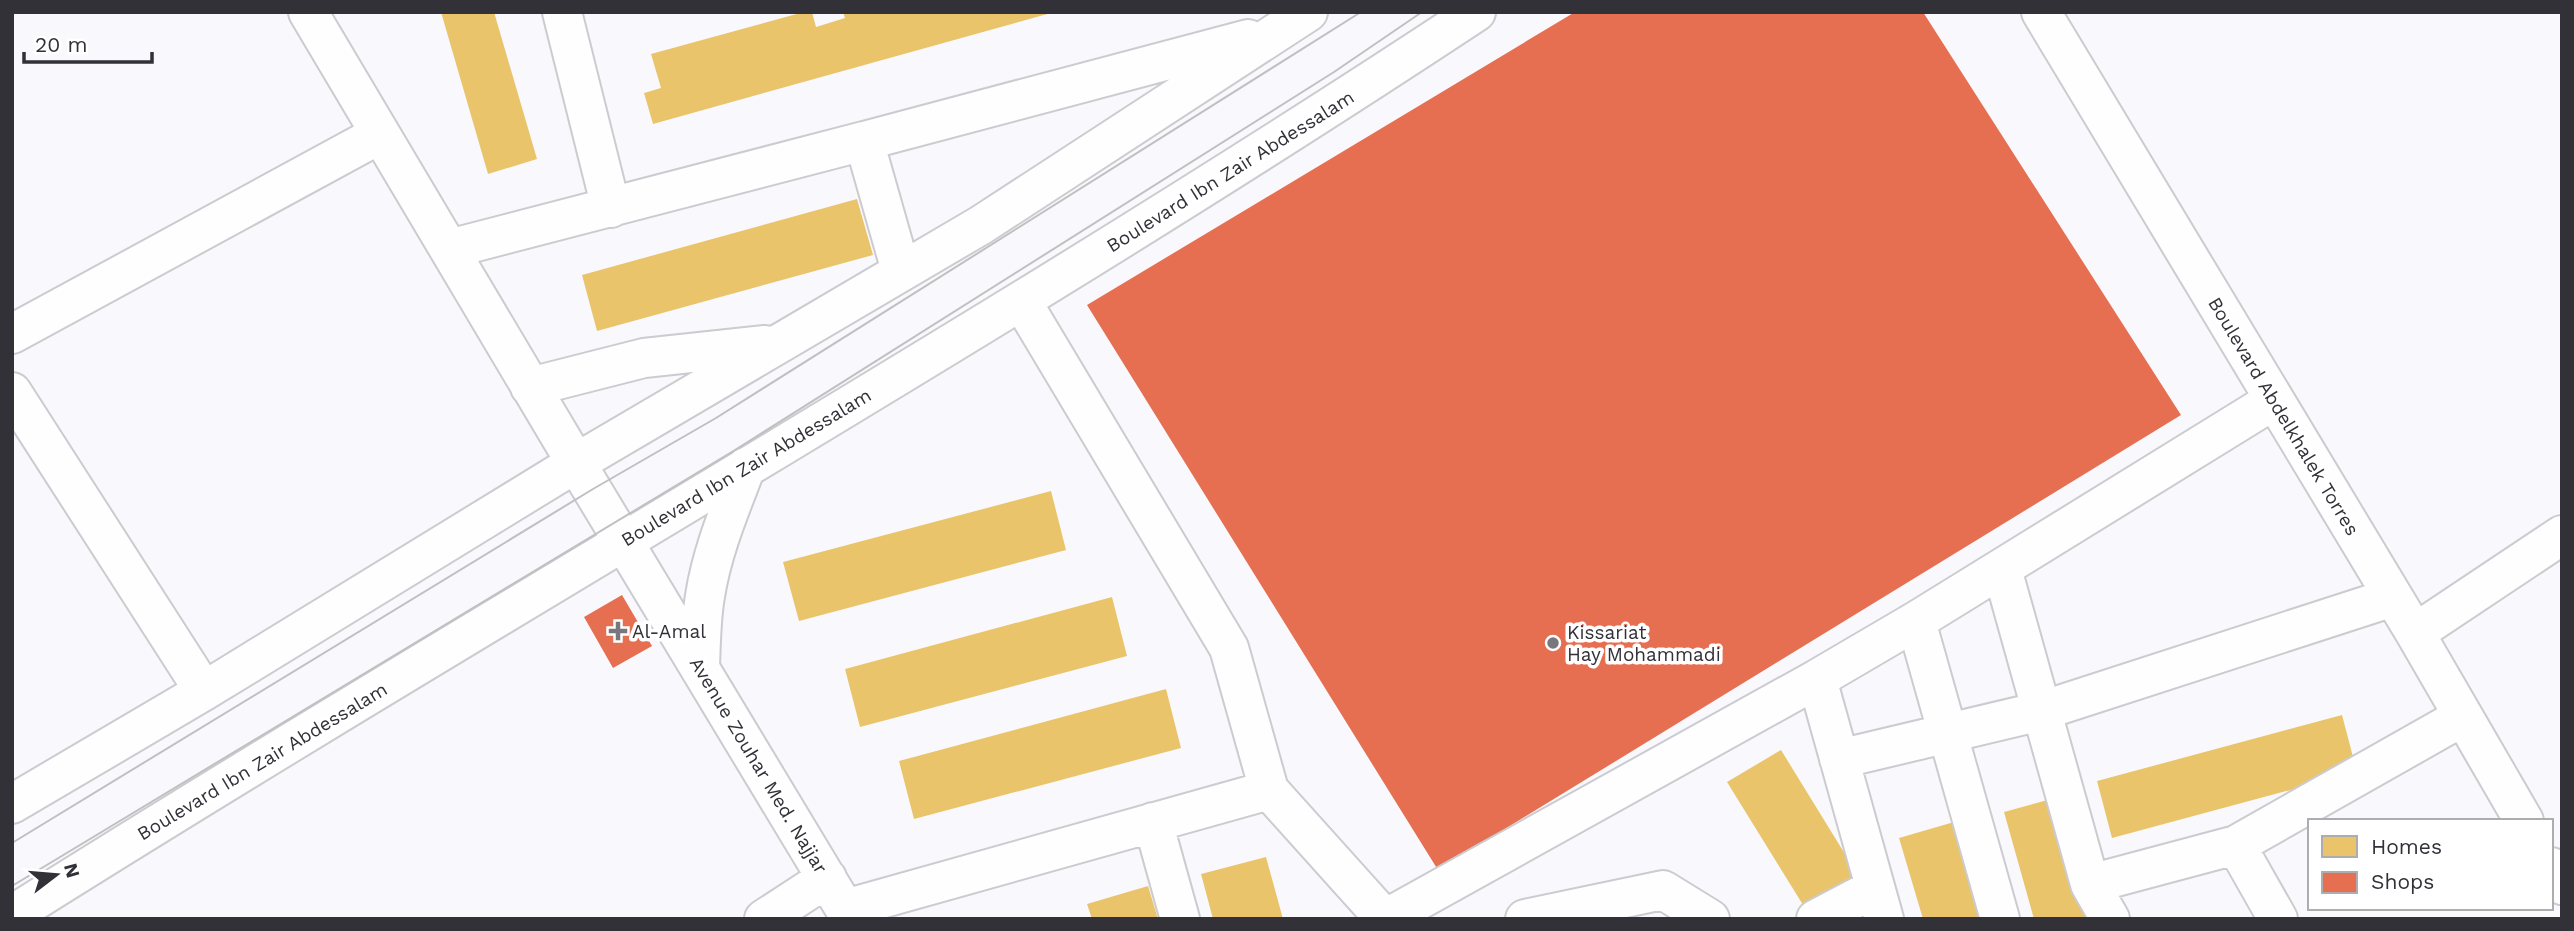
<svg xmlns="http://www.w3.org/2000/svg" width="2574" height="931" font-family="'Work Sans',sans-serif">
  <style>
    .homes { fill: #e9c46a }
    .shops { fill: #e76f51 }
    .lines { fill: none; stroke-linecap: round; stroke-linejoin: round }
    .minor-casing { stroke: #cbcbd0; stroke-width: 42 }
    .minor { stroke: #fefeff; stroke-width: 38 }
    .tram { stroke: #c0c0c2; stroke-width: 2 }
    .poi-dot { fill: #78777d; stroke: #fff; stroke-width: 2.5 }
    .labels { text-anchor: middle; stroke-width: 7; stroke-linejoin: round; paint-order: stroke }
    .street-label { font-size: 19px; fill: #323138; stroke: #fff }
    .poi-label { font-size: 19px; fill: #323138; stroke: #fff; text-anchor: start }
  </style>
  <rect width="100%" height="100%" fill="#f9f9fd"/>
  <path class="homes" d="M441,12H494L537,159L488,174Z
    M804,12H812L816,27L845,18L843,12L1051,13L653,124L644,93L661,88L651,54Z
    M857,199L873,255L597,331L582,275Z
    M1051,491L1066,550L799,621L783,562Z
    M1112,597L1127,656L860,727L845,669Z
    M1166,689L1181,748L914,819L899,761Z
    M2342,715L2357,772L2112,838L2097,781Z
    M1781,750L1861,880L1808,913L1727,782Z
    M2062,796L2096,919H2034L2004,812Z
    M1954,822L1983,919H1923L1899,838Z
    M1266,857L1283,919H1213L1201,874Z
    M1148,886L1158,919H1092L1087,904Z"/>
  <path class="shops" d="M1575,12H1923L2181,415L1438,870L1087,305Z
    M622,595L652,646L613,668L584,617Z"/>
  <g class="lines">
    <g class="minor-casing">
      <path id="minor" d="M308,12L576,463L851,919
        M562,12L611,208
        M2041,12L2415,633L2524,821
        M864,141L1248,39
        M449,249L864,141L901,271
        M1022,302L1229,648L1269,790L1385,919
        M12,334L380,134
        M530,387L644,358L765,345
        M12,392L204,691
        M2002,569L2090,884L2110,919
        M1916,621L2000,919
        M2415,633L2562,535
        M700,666C701,643 701,619 705,596C712,551 730,509 746,467
        M1817,679L1884,919
        M1839,759L2041,711L2393,597
        M12,804L204,691L576,463L981,225L1308,12
        M1153,822L1180,919
        M2236,845L2278,919
        M2551,867L2562,885
        M2090,884L2236,845L2462,717
        M845,909L1269,790
        M12,915C498,609 998,328 1476,12
        M764,919L827,878
        M1385,919L1817,679L1916,621L2274,400
        M1525,919L1663,890L1710,919
        M1816,919L1875,888"/>
    </g>
    <use href="#minor" class="minor"/>
    <path class="tram" d="M12,843L593,489L716,418L1361,12
      M12,886L735,450L1334,72L1422,12"/>
  </g>
  <g class="poi-dot">
    <path d="M614.5 620.5h7v7h7v7h-7v7h-7v-7h-7v-7h7z"/>
    <circle cx="1553" cy="643" r="7"/>
  </g>
  <g class="labels">
    <g class="street-label">
      <text transform="translate(1230 171) rotate(-32)" y="7">Boulevard Ibn Zair Abdessalam</text>
      <text transform="translate(2284 416) rotate(59)" y="7">Boulevard Abdelkhalek Torres</text>
      <text transform="translate(746 467) rotate(-31)" y="7">Boulevard Ibn Zair Abdessalam</text>
      <text transform="translate(262 761) rotate(-31)" y="7">Boulevard Ibn Zair Abdessalam</text>
      <text transform="translate(759 765) rotate(59)" y="7">Avenue Zouhar Med. Najjar</text>
    </g>
    <g class="poi-label">
      <text x="632" y="638">Al-Amal</text>
      <text x="1567" y="639">Kissariat<tspan x="1567" dy="22">Hay Mohammadi</tspan></text>
    </g>
  </g>
  <rect width="2574" height="931" fill="none" stroke="#323138" stroke-width="28"/>
  <rect x="2308" y="819" width="245" height="91" fill="#ffffff" stroke="#adadaf" stroke-width="2"/>
  <rect x="2322" y="836" width="35" height="21" fill="#e9c46a" stroke="#adadaf" stroke-width="2"/>
  <text x="2371" y="854" font-size="21" fill="#323138">Homes</text>
  <rect x="2322" y="872" width="35" height="21" fill="#e76f51" stroke="#adadaf" stroke-width="2"/>
  <text x="2371" y="889" font-size="21" fill="#323138">Shops</text>
  <g transform="translate(56 875) rotate(74)" stroke="#ffffff" stroke-width="5" paint-order="stroke">
  <path d="M0-5L12 26L0 18L-12 26Z" fill="#323138"/>
  <text y="-10" font-size="19" font-weight="bold" text-anchor="middle" fill="#323138">N</text>
  </g>
  <path d="M24 52v10h128v-10" fill="none" stroke="#323138" stroke-width="3.5"/>
  <text x="35" y="52" font-size="21" fill="#323138" stroke="#ffffff" stroke-width="5" paint-order="stroke">20 m</text>
</svg>
